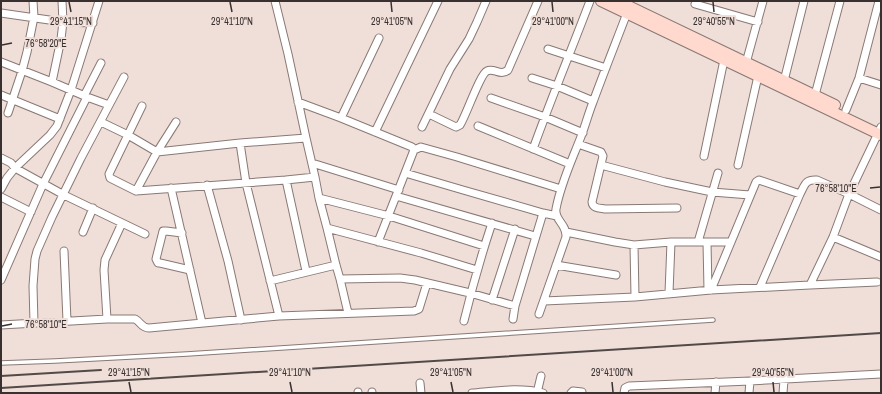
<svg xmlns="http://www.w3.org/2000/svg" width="882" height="394" font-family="'Archivo Narrow',sans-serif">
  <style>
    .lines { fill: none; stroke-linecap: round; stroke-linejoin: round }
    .lane-casing { stroke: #897974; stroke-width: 5.5 }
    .street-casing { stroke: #897974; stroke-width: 9 }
    .secondary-casing { stroke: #897974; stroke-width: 12 }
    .lane { stroke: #fff; stroke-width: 3.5 }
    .street { stroke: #fff; stroke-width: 7 }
    .secondary { stroke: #ffd9cd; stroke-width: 10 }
    .rail { stroke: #524a47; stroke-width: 2 }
    .ticks { fill: none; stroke: #38312f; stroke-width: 1.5 }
    .ticks-label { font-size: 10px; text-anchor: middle; fill: #38312f; stroke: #f0ded9; stroke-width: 4; stroke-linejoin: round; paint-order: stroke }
  </style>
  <rect width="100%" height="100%" fill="#f0ded9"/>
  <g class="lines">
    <g class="lane-casing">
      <path id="lane" d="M1,363L55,361L187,354L713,320"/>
    </g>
    <g class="street-casing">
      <path id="street" d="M275,1L288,54L306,138L315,177L319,198L327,228L336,265L340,279L348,313
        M695,4L758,22
        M1,13L63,22L93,23
        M548,49L606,68
        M1,62L52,82L87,97L109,105
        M746,63L763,1
        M532,78L557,86L593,101
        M859,78L881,85
        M784,81L804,1
        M52,82L61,39L63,22L62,1
        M1,95L60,119
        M815,95L840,1
        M84,96L101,63
        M491,98L545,117L583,133
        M298,102L341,118L412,147L414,150
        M142,106L109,174L110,178L136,191L286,180L315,177
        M846,110L859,78L879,1
        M8,113L22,71L27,52L34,17L33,1
        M429,114L456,127L460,125C466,116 480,74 487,71C494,67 500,77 508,70L538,1
        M341,118L379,38
        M101,122L128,135L157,152L240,143L306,138
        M478,126L570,164
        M422,127L450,69L469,39L477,22L486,1
        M375,132L438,1
        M240,143L246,183L279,316
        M578,144L601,152L603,156L592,202C593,209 600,208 605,209L677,208
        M533,149C551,99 571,51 590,1
        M704,156L724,60
        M1,158L11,163L15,168L64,195L145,234
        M312,163L399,190
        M601,165L665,182L712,192L750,195
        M738,165L758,76
        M405,173L463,190L543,213L557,216
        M286,180L306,271
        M207,185L228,261L241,320
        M171,188L202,323
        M1,189L7,178L15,168L50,135L57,126L71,90L99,1
        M136,191L157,152L176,122
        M396,196L535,236
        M1,197L31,212
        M319,198L389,216L484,246
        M327,228L421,253L477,270
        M83,232L93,208
        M566,232L615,242L634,245L671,242H731
        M182,233L166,231H163L156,259L158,263H160L190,270
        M833,237L881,257
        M378,242L414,150L421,147L457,157L561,189
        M698,242L718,173
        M707,242L708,290
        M634,245L635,297
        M64,251L67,321
        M556,265L616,275
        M340,279L400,278L415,280L470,293L515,306
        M1,280L43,184L87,97
        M270,281L336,265
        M810,285L877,282
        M760,287L800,194C805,185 805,179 817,180L849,194L881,210
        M711,290L756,182L759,180L800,194
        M669,293L671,242
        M492,300L515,229
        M544,301L635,297L711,290L810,285L833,237L849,194L881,127
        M539,314L566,237C567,224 554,220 556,209C561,182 573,158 582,134C586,123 589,112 593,102C604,72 616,42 627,13
        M107,319L104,270L105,260L122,223
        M513,319L515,306L543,213
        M464,321C472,288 481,256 492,223
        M34,323L33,286L35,259L37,251L52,217L81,158L124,77
        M1,325L107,319H135C141,322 141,328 149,328L279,316L414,311L419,309L427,283
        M420,383L421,393
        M372,392V393
        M358,393V392
        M472,393C496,391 520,387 543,393
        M537,393L541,376
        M571,393L573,391L582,392
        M624,393L625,388L629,386L750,381L881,374
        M715,393L716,382
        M749,393L750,381
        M783,393L784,380"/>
    </g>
    <g class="secondary-casing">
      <path id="secondary" d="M601,1L881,135
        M618,1L835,105"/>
    </g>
    <use href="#lane" class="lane"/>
    <use href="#street" class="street"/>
    <use href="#secondary" class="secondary"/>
    <path class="rail" d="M1,376L101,370
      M1,388L881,333"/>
  </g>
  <path class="ticks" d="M69,2L71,12M230,2L232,12M391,2L392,12M552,2L553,12M713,2L714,12M2,45L12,43M870,188L880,187M2,326L12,324M129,382L131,392M290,382L292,392M451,382L453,392M612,382L613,392M773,382L774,392"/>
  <g class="ticks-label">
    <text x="71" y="25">29°41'15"N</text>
    <text x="232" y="25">29°41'10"N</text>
    <text x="392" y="25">29°41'05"N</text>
    <text x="553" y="25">29°41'00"N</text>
    <text x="714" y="25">29°40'55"N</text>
    <text x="46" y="47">76°58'20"E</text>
    <text x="836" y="192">76°58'10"E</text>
    <text x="46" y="328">76°58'10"E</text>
    <text x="129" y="376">29°41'15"N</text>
    <text x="290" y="376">29°41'10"N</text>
    <text x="451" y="376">29°41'05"N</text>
    <text x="612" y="376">29°41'00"N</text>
    <text x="773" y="376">29°40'55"N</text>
  </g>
  <rect width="882" height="394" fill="none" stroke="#38312f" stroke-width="4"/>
</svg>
